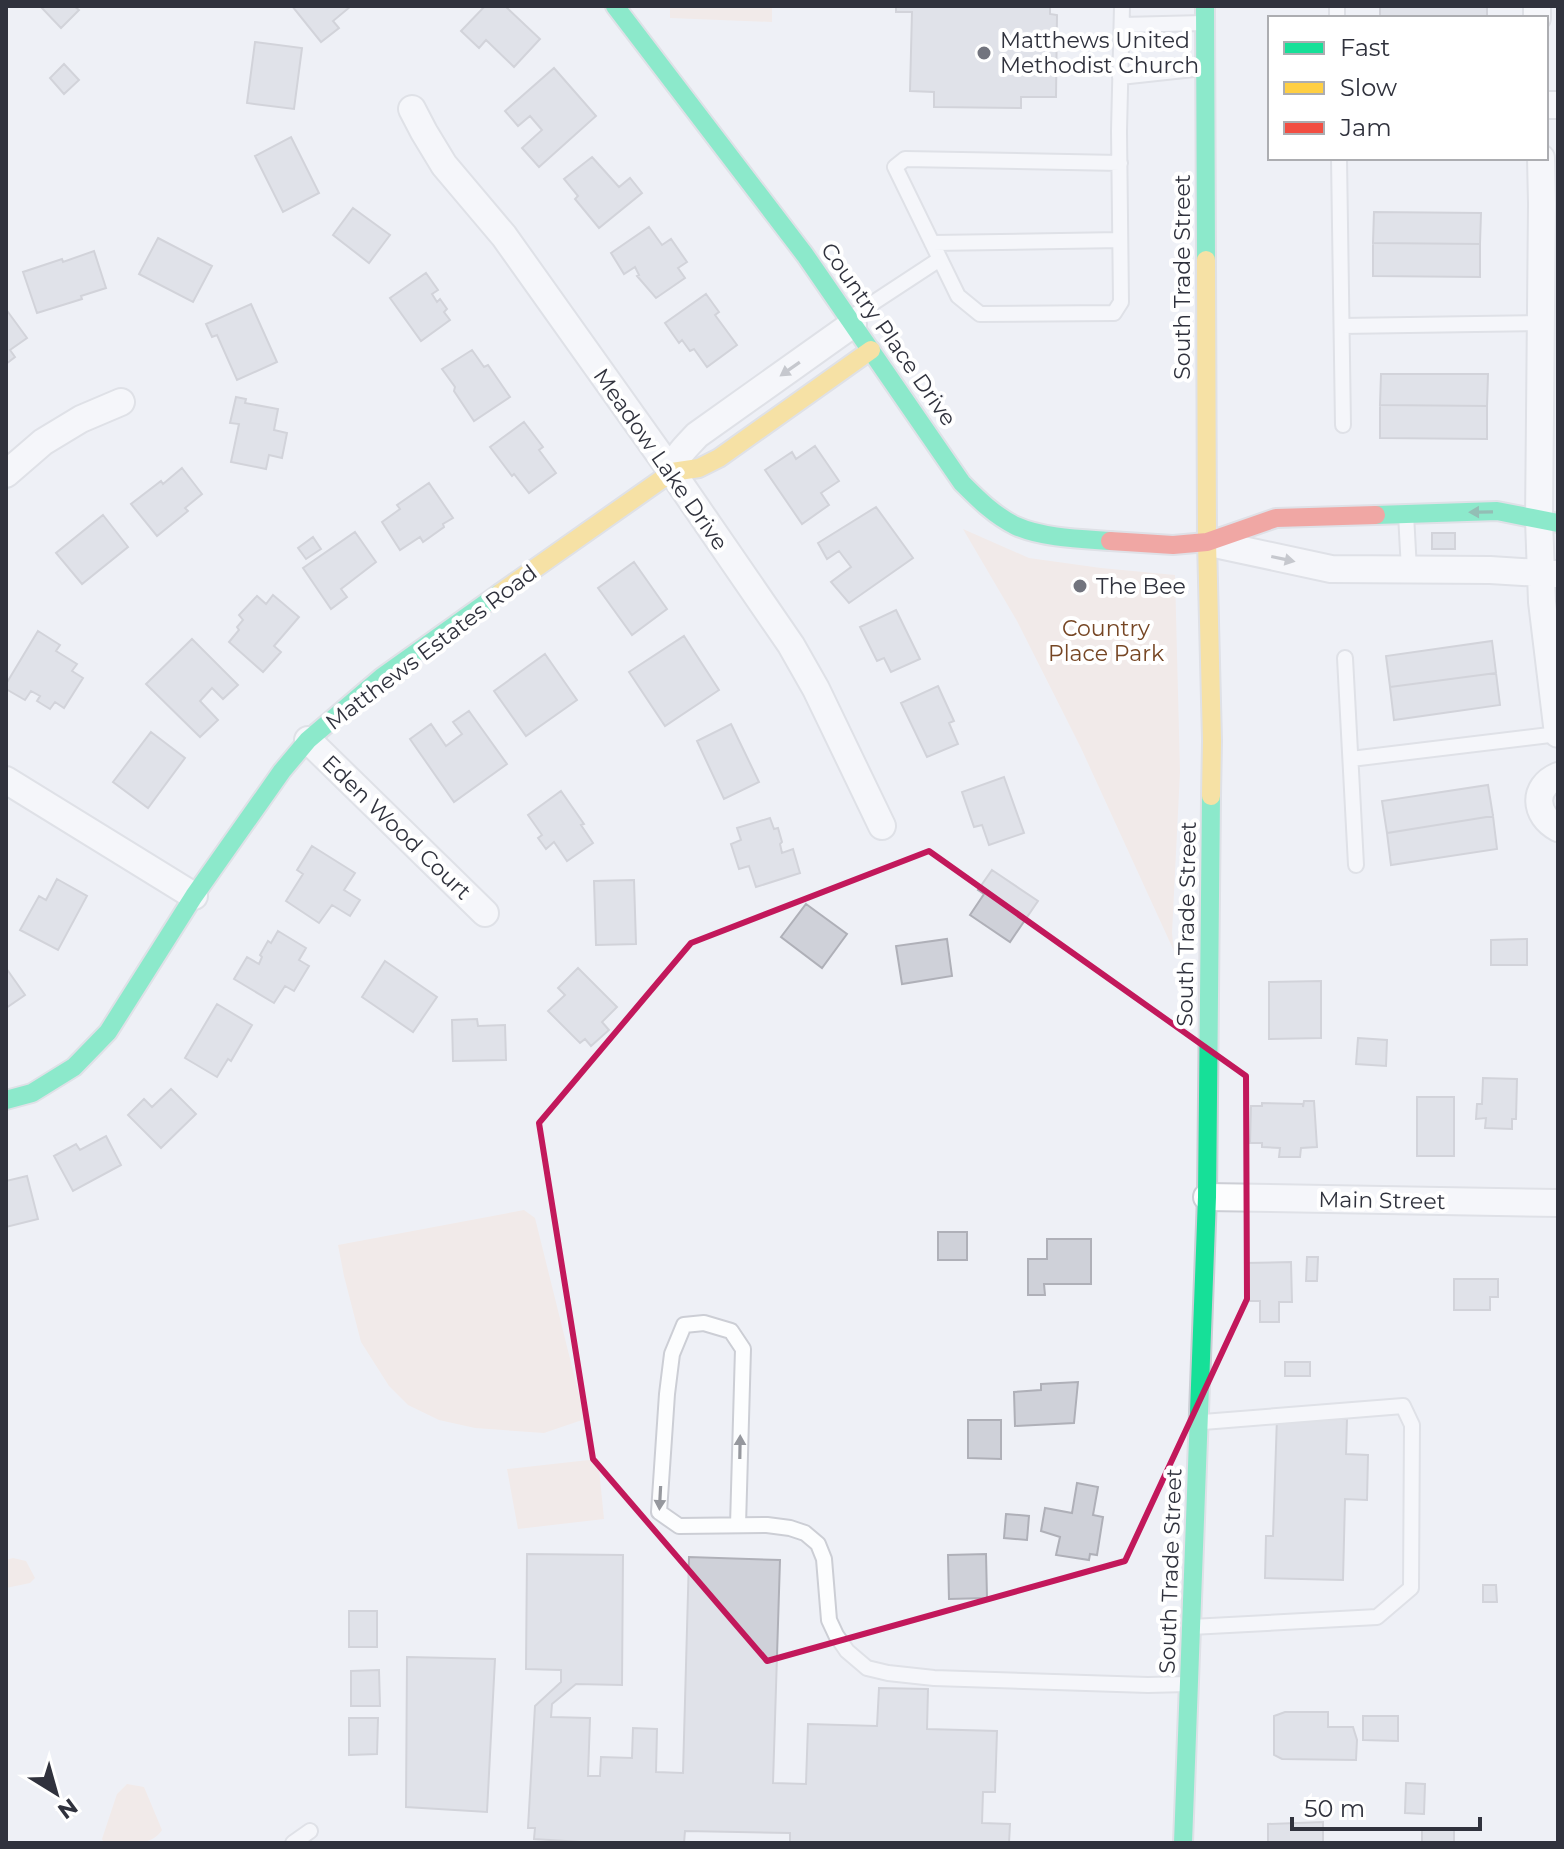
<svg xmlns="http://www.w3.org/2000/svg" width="1564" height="1849" font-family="Montserrat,sans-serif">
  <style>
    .green { fill: #f4e2d9 }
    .building { fill: #cfd1d9; stroke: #afb0b8; stroke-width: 2 }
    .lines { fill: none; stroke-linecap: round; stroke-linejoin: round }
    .lane-casing { stroke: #ccced5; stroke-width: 18 }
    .street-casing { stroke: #ccced5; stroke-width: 30 }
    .fast-casing { stroke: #ccced5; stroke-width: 22 }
    .slow-casing { stroke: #ccced5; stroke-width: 22 }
    .jam-casing { stroke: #ccced5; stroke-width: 22 }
    .lane { stroke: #fcfdfe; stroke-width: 14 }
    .street { stroke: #fcfdfe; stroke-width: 26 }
    .fast { stroke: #16e098; stroke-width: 18 }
    .slow { stroke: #ffcf43; stroke-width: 18 }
    .jam { stroke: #f24e42; stroke-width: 18 }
    .oneway { fill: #96989e }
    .oneway2 { fill: #248066 }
    .marked { fill: none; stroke: #c2185b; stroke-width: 6; stroke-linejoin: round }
    .poi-dot { fill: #72747e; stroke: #fff; stroke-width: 3 }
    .labels { text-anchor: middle; stroke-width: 8; stroke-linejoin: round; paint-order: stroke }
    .poi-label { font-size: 22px; fill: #30323d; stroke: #fff; text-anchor: start }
    .street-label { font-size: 22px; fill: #30323d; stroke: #fff }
    .park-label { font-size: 22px; fill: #764624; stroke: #fff }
  </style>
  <rect width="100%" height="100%" fill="#eef0f6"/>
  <path class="green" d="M670,6H772V22L670,18Z
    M963,529L1029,558L1101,568L1175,575L1180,772L1172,933L1174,951L1081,748L1017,621Z
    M524,1210L535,1218L585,1419L544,1433L475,1428L439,1420L408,1405L389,1386L361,1342L344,1276L338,1245Z
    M598,1459L604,1519L518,1529L507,1469Z
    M13,1558L26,1561L35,1578L30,1583L6,1588V1560Z
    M127,1784L144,1787L162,1830C151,1848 123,1843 104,1843L102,1839L117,1794Z"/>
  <path class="building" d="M40,6H74L79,10L61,28Z
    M292,6H351L333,21L339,28L321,42Z
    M485,6H505L540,39L514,67L486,40L479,48L461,31Z
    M896,6H1050V14L1057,15L1056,97H1021V108L934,107V92L910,91L912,12H896Z
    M1380,6H1487V18H1380Z
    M255,42L302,48L294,109L247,103Z
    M64,64L79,80L64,94L50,78Z
    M554,68L596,116L539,167L522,148L542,130L530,116L518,126L505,111Z
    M291,137L319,193L283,212L255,156Z
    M592,157L619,187L630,178L642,193L599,228L575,199L578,196L564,179Z
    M353,208L390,235L369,263L333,235Z
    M1374,212L1481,213L1480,244L1373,243Z
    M649,227L662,245L671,239L687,262L678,268L685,278L656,298L637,276L639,275L635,267L624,274L611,253Z
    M158,238L212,266L193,302L139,274Z
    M1373,243L1480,244V277L1373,276Z
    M94,251L106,288L81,296L82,299L37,313L23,272L62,259L63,262Z
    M426,273L438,290L432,294L437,302L440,299L447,309L444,312L450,320L421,341L390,298Z
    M706,294L719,312L715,315L737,345L707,367L694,349L690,351L682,340L679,343L665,323Z
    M251,304L277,362L237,380L217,335L212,337L206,324Z
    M8,312L27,338L10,350L15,357L6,364V314Z
    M472,350L484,367L488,365L510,397L474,421L454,391L455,387L442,369Z
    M1381,374H1488L1487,406L1380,405Z
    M236,397L246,399L245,403L278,409L274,430L287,433L282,458L269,455L266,469L231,462L239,424L230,423Z
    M1380,405L1487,406V439L1380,438Z
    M524,422L543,447L539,450L556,473L529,493L514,474L512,476L490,447Z
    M815,446L839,481L821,493L829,505L802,524L765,470L792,452L796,459Z
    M182,468L202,494L185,508L188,511L157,536L131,504L161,481L163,484Z
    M429,483L453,518L443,524L444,527L423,542L420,537L400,550L382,522L400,509L397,505Z
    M876,507L913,558L849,603L831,582L851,567L839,551L827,559L818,543Z
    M103,515L128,547L82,584L56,553Z
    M355,532L376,562L341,589L347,597L331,609L303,568Z
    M1432,533H1455V549H1432Z
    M313,537L321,549L306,559L298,548Z
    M634,562L667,609L632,635L598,588Z
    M273,595L299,617L274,646L281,652L263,672L229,642L239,630L237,627L243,620L239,615L257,596L266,604Z
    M896,610L920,659L891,672L884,658L877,661L860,627Z
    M38,631L60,645L56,651L77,664L72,671L83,678L64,708L55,702L50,709L37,701L40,696L31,691L25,700L6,689V684Z
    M684,636L719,690L665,726L629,672Z
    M192,639L238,685L223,699L212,688L200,701L218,720L200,737L146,684Z
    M1492,641L1496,673L1390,687L1386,656Z
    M545,654L577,700L526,736L494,691Z
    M1496,673L1500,705L1394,720L1390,687Z
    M938,686L954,721L949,723L958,744L927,757L901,703Z
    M469,711L507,764L454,802L410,739L431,724L446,746L462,734L453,722Z
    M731,724L759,782L724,799L697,741Z
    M151,732L185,758L148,808L113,782Z
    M1004,777L1024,833L989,845L982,825L974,827L962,792Z
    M1488,785L1493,816L1387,833L1382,801Z
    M561,791L584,824L581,825L593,843L567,861L554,842L546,849L538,838L542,835L528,815Z
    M1493,816L1497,849L1391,865L1387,833Z
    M770,818L774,829L778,828L782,842L780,844L782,853L793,849L800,873L756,887L749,866L739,869L731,844L741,840L737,828Z
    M312,846L355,873L344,890L360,900L350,916L332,905L319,923L286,901L303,874L297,870Z
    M992,870L1038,901L1010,942L970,915L984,894L978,890Z
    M57,879L87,896L58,950L20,930L39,896L46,900Z
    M634,880L636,944L596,945L594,881Z
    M806,904L847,934L822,968L781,937Z
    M278,931L306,948L299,960L309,966L294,991L285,986L274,1003L234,979L247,957L259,964L262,957L260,955L268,941L271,943Z
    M947,939L952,976L902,984L896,946Z
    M1527,939V965H1491V940Z
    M385,961L437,997L413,1032L362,997Z
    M6,968L25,995L6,1008Z
    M578,968L617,1007L602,1022L609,1030L591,1046L585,1039L580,1043L548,1011L565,995L558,988Z
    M1321,981V1038L1269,1039V982Z
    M217,1004L252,1025L231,1061L228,1059L217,1077L185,1058Z
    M477,1019L478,1026L505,1025L506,1060L453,1061L452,1020Z
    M1358,1038L1387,1040L1386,1066L1356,1064Z
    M1483,1078L1517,1079L1516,1119H1512V1129L1485,1128L1486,1118L1476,1119L1477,1104H1482Z
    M171,1089L196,1114L161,1148L128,1115L144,1099L152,1107Z
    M1417,1097H1454V1156H1417Z
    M1304,1101H1314L1317,1147L1301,1148L1300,1157H1279L1280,1148L1262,1147V1143H1250L1251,1106H1262V1103L1303,1104V1107Z
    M106,1136L121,1165L73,1191L54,1156L76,1144L80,1150Z
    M27,1176L38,1219L6,1227V1181Z
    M938,1232H967V1260H938Z
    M1047,1239H1091V1284H1044L1045,1295H1028V1259H1047Z
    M1307,1257H1318L1317,1281H1306Z
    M1291,1262L1292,1302H1279V1322H1260V1301H1246L1245,1263Z
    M1454,1279H1498V1297H1490V1310H1454Z
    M1285,1362H1310V1376H1285Z
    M1078,1382L1074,1423L1015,1426L1014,1392L1041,1390V1384Z
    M1277,1417L1347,1419L1346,1454L1368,1455L1367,1500L1345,1499L1343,1580L1265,1578L1266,1536H1273Z
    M968,1420H1001V1459L968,1458Z
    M1077,1483L1098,1487L1093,1515L1103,1517L1097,1555L1090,1554L1089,1560L1056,1555L1060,1537L1041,1531L1045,1508L1072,1513Z
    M1006,1514L1029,1516L1027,1540L1004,1538Z
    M527,1554L623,1555L622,1685L576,1684L552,1704L551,1717L590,1718L588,1776H600L601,1757L632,1758L633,1728L657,1729L656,1772L683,1773L689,1557L780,1560L773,1783L806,1784L808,1724L877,1726L879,1688L928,1689L927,1729L997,1731L995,1792H983L982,1823L1010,1824L1009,1843H790V1833L685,1831L684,1843H598L534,1839L535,1828H528L535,1706L561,1682V1670L526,1669Z
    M986,1554L987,1598L949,1599L948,1555Z
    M1483,1585H1496L1497,1602H1483Z
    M349,1611H377V1647H349Z
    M407,1657L495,1659L487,1812L406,1807Z
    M379,1670L380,1706H351V1671Z
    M1285,1712H1328V1727H1353L1357,1740L1356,1760L1282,1759L1274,1755V1716Z
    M1363,1716H1398V1741L1363,1740Z
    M349,1718H378L377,1754L349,1755Z
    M1406,1783L1425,1784L1424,1814L1405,1813Z
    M1323,1822V1843H1268V1824Z
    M1422,1828H1454V1843H1422Z"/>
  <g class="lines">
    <g class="lane-casing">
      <path id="lane" d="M1337,6V18
        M1122,25L1204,23
        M1120,77L1203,68
        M1339,158L1343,425
        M1120,163L905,159L895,167L958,296L980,314L1114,313L1121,302L1119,131L1122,6
        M932,243L1120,240
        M850,318L940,259
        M1342,326L1541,323
        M1406,514L1409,570
        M1345,658L1356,865
        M1351,759L1558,734
        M738,1525L743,1349L731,1331L704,1323L684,1325L672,1354L667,1394L659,1512L679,1526L767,1525L790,1528L805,1533L818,1544L824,1559L829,1620L836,1635L847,1651L867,1668L888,1673L934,1678L1148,1685L1188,1684
        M1191,1627L1377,1617L1411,1588L1412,1425L1403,1406L1203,1422
        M293,1843L310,1831"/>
    </g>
    <g class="street-casing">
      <path id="street" d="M1537,6V18
        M1546,105H1558
        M412,109L424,132L444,165L504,236L672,472L791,645L816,689L882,826
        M1541,158L1542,204L1539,520L1542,602L1558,734
        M672,472C675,456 686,447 697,435L853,324
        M6,474L43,442L81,419L121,402
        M1210,543L1331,569L1490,570L1556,574
        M308,740L485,913
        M1558,776C1532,787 1534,815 1558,828
        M6,780L194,896
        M1207,1197L1558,1203"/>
    </g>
    <g class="fast-casing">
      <path id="fast" d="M615,6L805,255L962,483C978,499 995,516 1016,526C1042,538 1082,539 1110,541
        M1205,6L1206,260
        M1376,515L1497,511L1558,523
        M6,1100L32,1093L74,1067L108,1032L194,896L282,771L308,740L382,677L500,593
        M1183,1843L1207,1197L1211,796"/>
    </g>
    <g class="slow-casing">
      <path id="slow" d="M1206,260L1207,542L1212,741L1211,796
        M500,593L672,472L699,468L719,458L871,350"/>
    </g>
    <g class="jam-casing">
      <path id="jam" d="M1110,541L1173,545L1207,542L1276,518L1376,515"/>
    </g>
    <use href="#lane" class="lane"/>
    <use href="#street" class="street"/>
    <use href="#fast" class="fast"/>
    <use href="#slow" class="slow"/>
    <use href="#jam" class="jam"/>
  </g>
  <defs><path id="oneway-solid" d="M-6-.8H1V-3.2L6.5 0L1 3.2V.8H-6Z" transform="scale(2)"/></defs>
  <g class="oneway">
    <use href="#oneway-solid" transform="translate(790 369) rotate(145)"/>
    <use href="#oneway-solid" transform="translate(1283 559) rotate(12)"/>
    <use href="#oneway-solid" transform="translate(740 1447) rotate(-89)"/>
    <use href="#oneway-solid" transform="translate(660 1498) rotate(93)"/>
  </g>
  <use class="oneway2" href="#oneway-solid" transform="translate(1481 512) rotate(179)"/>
  <path d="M0 0H1564V1849H0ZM929,851L1246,1076L1247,1299L1125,1561L767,1661L593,1459L539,1123L691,943Z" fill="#eef0f6" fill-opacity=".55" fill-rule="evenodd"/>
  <path class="marked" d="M929,851L1246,1076L1247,1299L1125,1561L767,1661L593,1459L539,1123L691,943Z"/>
  <g class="poi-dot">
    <circle cx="984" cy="53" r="8"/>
    <circle cx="1080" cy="586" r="8"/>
  </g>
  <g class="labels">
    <g class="poi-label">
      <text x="1000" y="48">Matthews United<tspan x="1000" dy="25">Methodist Church</tspan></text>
      <text x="1096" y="594">The Bee</text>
    </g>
    <g class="street-label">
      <text transform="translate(1182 277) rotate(-90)" y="8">South Trade Street</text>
      <text transform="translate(889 334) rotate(55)" y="8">Country Place Drive</text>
      <text transform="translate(661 459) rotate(55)" y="8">Meadow Lake Drive</text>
      <text transform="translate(431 647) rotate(-37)" y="8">Matthews Estates Road</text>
      <text transform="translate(397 827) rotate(44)" y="8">Eden Wood Court</text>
      <text transform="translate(1186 924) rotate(-89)" y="8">South Trade Street</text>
      <text transform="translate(1382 1200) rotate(1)" y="8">Main Street</text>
      <text transform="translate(1170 1571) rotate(-88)" y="8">South Trade Street</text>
    </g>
    <g class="park-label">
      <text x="1106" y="636">Country<tspan x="1106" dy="25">Place Park</tspan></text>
    </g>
  </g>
  <rect width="1564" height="1849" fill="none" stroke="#30323d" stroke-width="16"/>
  <rect x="1268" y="16" width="280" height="144" fill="#ffffff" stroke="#acadb1" stroke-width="2"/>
  <rect x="1284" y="42" width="40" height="12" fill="#16e098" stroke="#acadb1" stroke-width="2"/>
  <text x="1340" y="56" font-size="24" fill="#30323d">Fast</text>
  <rect x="1284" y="82" width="40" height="12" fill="#ffcf43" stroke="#acadb1" stroke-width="2"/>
  <text x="1340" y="96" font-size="24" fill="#30323d">Slow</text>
  <rect x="1284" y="122" width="40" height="12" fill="#f24e42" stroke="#acadb1" stroke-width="2"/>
  <text x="1340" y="136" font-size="24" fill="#30323d">Jam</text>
  <g transform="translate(56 1793) rotate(143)" stroke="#ffffff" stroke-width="6" paint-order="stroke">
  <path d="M0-6L14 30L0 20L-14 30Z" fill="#30323d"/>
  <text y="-12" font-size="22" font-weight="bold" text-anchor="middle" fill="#30323d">N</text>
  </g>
  <path d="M1292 1817v12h188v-12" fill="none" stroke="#30323d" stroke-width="4"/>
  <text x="1304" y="1817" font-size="24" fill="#30323d" stroke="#ffffff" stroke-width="6" paint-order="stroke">50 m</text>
</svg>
